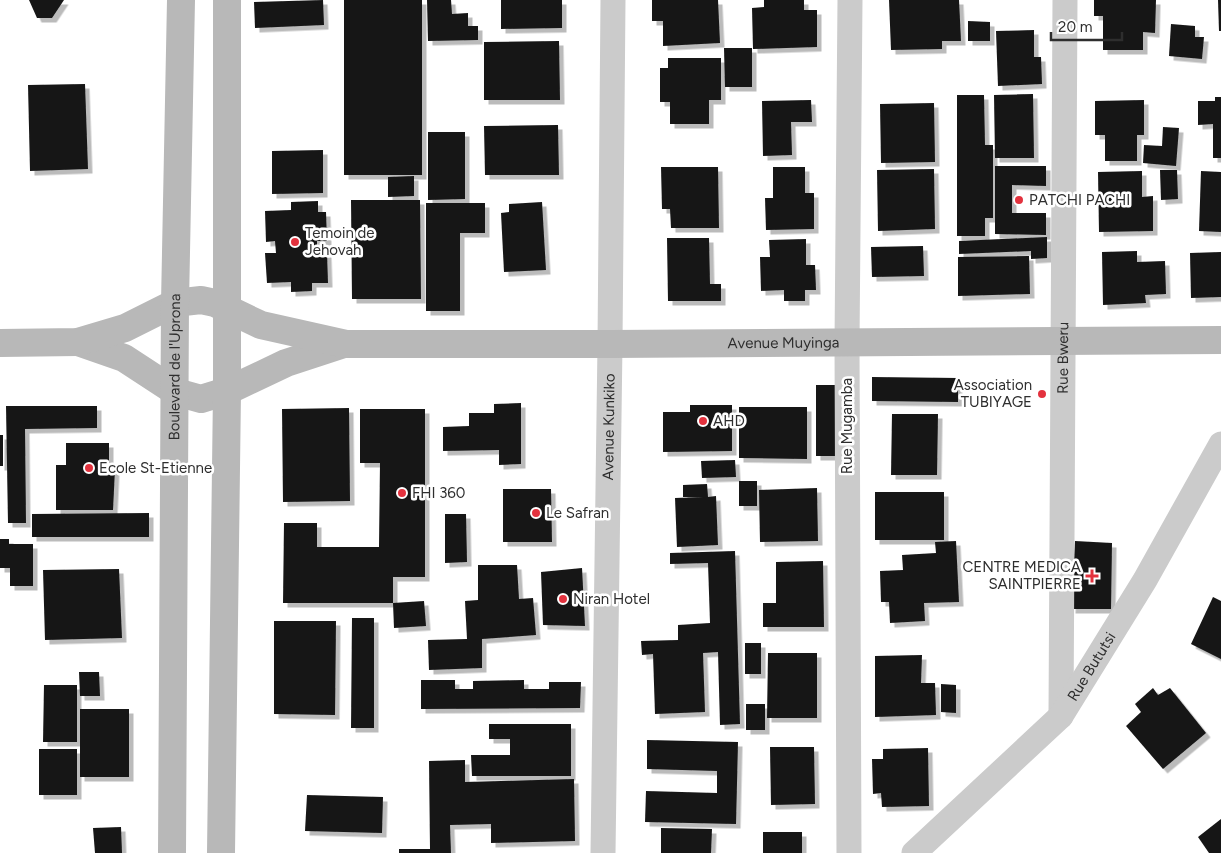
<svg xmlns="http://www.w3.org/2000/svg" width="1221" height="853" font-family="Figtree,sans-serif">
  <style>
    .building { fill: #151515; filter: url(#shadow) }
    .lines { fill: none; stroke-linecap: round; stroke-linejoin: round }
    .street { stroke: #cbcbcb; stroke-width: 25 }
    .secondary { stroke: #b8b8b8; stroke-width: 28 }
    .poi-dot { fill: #e3323e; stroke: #fff; stroke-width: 2 }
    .labels { text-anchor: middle; stroke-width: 5; stroke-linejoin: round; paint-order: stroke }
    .poi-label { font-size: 15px; fill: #2e2e2e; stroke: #fff; text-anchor: start }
    .street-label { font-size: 15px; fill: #2e2e2e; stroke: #fff }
  </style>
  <defs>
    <filter id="shadow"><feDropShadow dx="4.5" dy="4.5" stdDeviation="0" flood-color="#0004"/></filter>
  </defs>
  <rect width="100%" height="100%" fill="#fff"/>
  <path class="building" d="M29,0H64L52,18H37Z
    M323,0L324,25L255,28L254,2Z
    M344,0H422V175H344Z
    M427,0H451L452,14L468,13V26H478V40L428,41Z
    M501,0H562V28L501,29Z
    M652,0H718L720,43L663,46V21H652Z
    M764,0H804V10H817V47L753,49L752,8L764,7Z
    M889,0H959L961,41H942V49L891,50Z
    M1094,0H1156L1155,33L1143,32V50H1103V16H1094Z
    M1218,0H1221V31H1219Z
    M968,21L990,22V41H968Z
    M1171,24L1195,26V37H1204L1202,59L1169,56Z
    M1034,30V57H1041L1042,84L998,86L996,31Z
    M559,41L560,100H484V42Z
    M724,48H752V87H725Z
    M668,58H721V100H709V124H670V102H660V68H668Z
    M85,84L88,169L30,171L28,85Z
    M1033,94L1034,158H995L994,95Z
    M957,95H984L985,145H993V218H985V236H957Z
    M1215,97H1221V158H1213V124L1198,125V101H1215Z
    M811,100L812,122H791L792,155L763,156L762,101Z
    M1144,100V135H1137V161H1105V135H1095V101Z
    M934,103L935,162L881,163L880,104Z
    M558,125L559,175H485L484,126Z
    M1163,127L1179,128L1176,166L1143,163L1144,145L1162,146Z
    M428,132H465V199L428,200Z
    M323,150V193L272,194V151Z
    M995,166H1046V186L1012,185V213H1046V235L995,234Z
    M661,167H718L719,228H671L670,209H662Z
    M773,167H805V193H814V229L766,230L765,198H773Z
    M934,169L935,229L878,231L877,170Z
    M1160,170H1177L1178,199L1161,200Z
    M1142,171V197L1153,196V231L1099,232L1098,172Z
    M1201,171L1221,172V232L1199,231Z
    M414,176V196L388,197V177Z
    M351,200H420L421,299H352Z
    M318,201V212H326L327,241H317V253H327L328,283H312V291L291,292V282L267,283L265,253H276L275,241L266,242L265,211L291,210V202Z
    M542,202L546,270L504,272L501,213L509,212V204Z
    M426,203H485V233H460V311H426Z
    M1047,237V258L1031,259V251L959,254V241Z
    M667,238H709L710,284H721V301H668Z
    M806,239V265H815L816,290H805V301H784V290L761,291L760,257H770L769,240Z
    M923,246L924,276L872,277L871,247Z
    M1137,251V262L1165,261L1166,294L1145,295L1146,303L1103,305L1102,252Z
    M1221,252V297L1191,298L1190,253Z
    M1029,256L1030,294L958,296V257Z
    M872,377L958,378V402L872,401Z
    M816,385H835V456H816Z
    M521,403V464L499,465V450L443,451V427L469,426V413H494V404Z
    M690,405H732V451L663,452V412H690Z
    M6,406H97V428L25,429L26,523H8Z
    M739,407H807V459L739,458Z
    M349,408L350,501L283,502L282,409Z
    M360,409H425V577H393V603H283L284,523H317V547H379L380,463H360Z
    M892,414H938L937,475H891Z
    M0,435H3V466H0Z
    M66,443H109V469H115L113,510H56V465H66Z
    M735,460L736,477L702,478L701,461Z
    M739,481H757V506H739Z
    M707,484L708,497L716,496L718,545L677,547L675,498L703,497H683V485Z
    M817,488L818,541L760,542L759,490Z
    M503,489H551L552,542H503Z
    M875,492H944V540H875Z
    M149,513V537H32V514Z
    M445,514H466L467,562L445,563Z
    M0,539H9V544H33V586H10V568H0Z
    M956,541L959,602L924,603L925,621L890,623L889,602H881L880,571L903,570L902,555L936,553L935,542Z
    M1075,541L1112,543L1111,609H1071Z
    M735,551L740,724L720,725L718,652L703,653L705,712L655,714L653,654L642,655L641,641L678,640V625L710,623L708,563L670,564V553Z
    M823,561L824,627H763V603H776V562Z
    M478,565H517L519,599L533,598L536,635L482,639V668L429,670L428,640L467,639L465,601L478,600Z
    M582,568L585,626L543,625L541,572Z
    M119,569L122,638L45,640L43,570Z
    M1213,597L1221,601V659L1191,644Z
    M424,601L426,626L394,628L393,603Z
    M352,618H374V728H351Z
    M274,621H336L335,715L274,714Z
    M745,643H761V674H745Z
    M768,653H817V718H767Z
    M922,655L921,683H935L936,715L875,717V656Z
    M79,672H99L100,696H80Z
    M421,680H455V689H473V681L524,680V689H549V682H581L580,708L421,709Z
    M941,684L956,685V713L941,712Z
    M44,685H77V742H43Z
    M1153,688L1158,695L1170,688L1206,733L1163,769L1126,726L1141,712L1135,704Z
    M746,704H765V730H746Z
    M80,709H129V777H80Z
    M489,724H571V776H472L471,755H510V739H489Z
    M647,740L738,742L736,824L645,822L646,791L717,793V771L647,769Z
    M770,747H814L815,804L771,805Z
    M928,748L929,806L882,807L881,793L873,794L872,759H883V749Z
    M39,749H77V795H39Z
    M465,760V782L574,779L575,841L491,843V824L450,825L451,853H399V849H430L429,761Z
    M307,795L383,797L382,833L305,831Z
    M1221,819V853H1209L1198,837Z
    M121,827L122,853H95L93,828Z
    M661,828L712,829L711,853H661Z
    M763,832H802V853H763Z"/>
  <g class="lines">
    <g class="street">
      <path id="s1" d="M1061,716L1065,0"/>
      <path id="s2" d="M603,853L610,344L613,0"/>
      <path d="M849,853L847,343L850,0"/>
      <path id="s3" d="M914,853L1061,716L1145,580L1221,444"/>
    </g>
    <g class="secondary">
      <path d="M78,342L124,358L176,392L201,399L227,391L286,363L344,344"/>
      <path id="s4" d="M0,343L78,342L125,328L175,303L201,300L215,303L261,325L346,344H610L1221,340"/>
      <path id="s5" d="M172,853L175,303L181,0"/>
      <path d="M221,853L227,391V0"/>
    </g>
  </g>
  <g class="poi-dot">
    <circle cx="1019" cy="200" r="5"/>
    <circle cx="295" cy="242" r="5"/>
    <circle cx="1042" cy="394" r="5"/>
    <circle cx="703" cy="421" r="5"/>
    <circle cx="89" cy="468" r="5"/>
    <circle cx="402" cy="493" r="5"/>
    <circle cx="536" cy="513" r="5"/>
    <path d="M1089.5 568.5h5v5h5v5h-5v5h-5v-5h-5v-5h5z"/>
    <circle cx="563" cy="599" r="5"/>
  </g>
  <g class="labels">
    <g class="poi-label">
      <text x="1029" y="205">PATCHI PACHI</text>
      <text x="305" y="238">Temoin de<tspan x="305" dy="17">Jehovah</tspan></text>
      <text x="1032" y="390" text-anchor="end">Association<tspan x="1032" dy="17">TUBIYAGE</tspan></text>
      <text x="713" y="426">AHD</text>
      <text x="99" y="473">Ecole St-Etienne</text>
      <text x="412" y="498">FHI 360</text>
      <text x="546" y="518">Le Safran</text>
      <text x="1081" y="572" text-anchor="end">CENTRE MEDICA<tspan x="1081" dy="17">SAINTPIERRE</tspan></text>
      <text x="573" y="604">Niran Hotel</text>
    </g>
    <g class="street-label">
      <text dy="5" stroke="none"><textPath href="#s4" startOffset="799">Avenue Muyinga</textPath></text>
      <text dy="5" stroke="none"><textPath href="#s1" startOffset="358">Rue Bweru</textPath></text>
      <text dy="5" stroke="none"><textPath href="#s5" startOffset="486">Boulevard de l'Uprona</textPath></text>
      <text transform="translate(847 426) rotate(-90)" y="5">Rue Mugamba</text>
      <text dy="5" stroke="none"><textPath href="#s2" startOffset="426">Avenue Kunkiko</textPath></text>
      <text dy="5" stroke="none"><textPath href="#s3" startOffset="259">Rue Bututsi</textPath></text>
    </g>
  </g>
  <path d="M1051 32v8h71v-8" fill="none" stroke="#2e2e2e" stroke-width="2.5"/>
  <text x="1058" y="32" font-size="15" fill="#2e2e2e" stroke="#ffffff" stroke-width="4" paint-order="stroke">20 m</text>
</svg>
